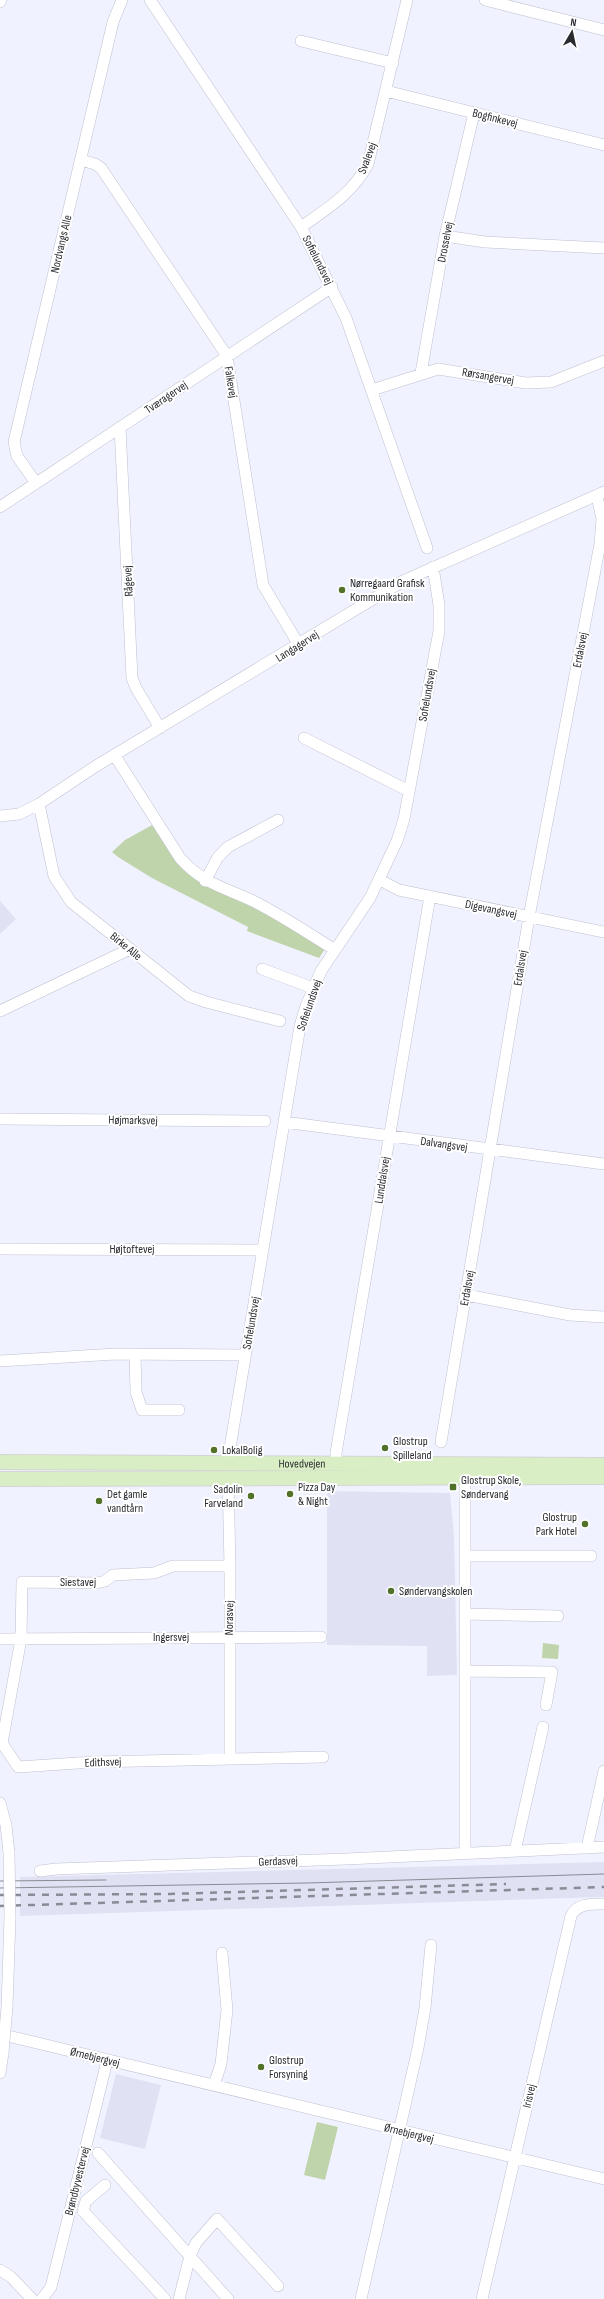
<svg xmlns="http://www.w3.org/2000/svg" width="604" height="2299" font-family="'Sofia Sans Condensed',sans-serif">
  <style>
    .built { fill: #e0e2f4 }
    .green { fill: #bfd4aa }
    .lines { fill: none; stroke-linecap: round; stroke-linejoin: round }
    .minor-casing { stroke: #bfc1d0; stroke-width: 12 }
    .major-casing { stroke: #d4d5d6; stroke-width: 16 }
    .minor { stroke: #fff; stroke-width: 11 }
    .major { stroke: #d9eec4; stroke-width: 14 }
    .tram { stroke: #8a8b94; stroke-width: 1 }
    .rail { stroke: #8a8b94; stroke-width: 2.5; stroke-dasharray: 7 7; stroke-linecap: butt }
    .minor-bridge-casing { stroke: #bfc1d0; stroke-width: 12; stroke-linecap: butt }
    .minor-bridge { stroke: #fff; stroke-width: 11 }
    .poi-dot { fill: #527229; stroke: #fff; stroke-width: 1.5 }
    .labels { text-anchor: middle; stroke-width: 4; stroke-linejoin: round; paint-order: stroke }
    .street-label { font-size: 12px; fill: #2a2b30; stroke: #fff }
    .poi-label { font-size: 12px; fill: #2a2b30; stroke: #fff; text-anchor: start }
  </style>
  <rect width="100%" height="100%" fill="#f1f2ff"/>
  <path class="built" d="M0,901L16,919L0,934Z
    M327,1491L450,1493L454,1536L457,1675L427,1676V1646L327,1645Z
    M604,1862V1897L20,1916V1877Z
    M116,2074L161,2085L145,2149L100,2138Z"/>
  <path class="green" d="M154,824L178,861L325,949L319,958L247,931L248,927L152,878L118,857L112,852L125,840Z
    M543,1643L559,1645L558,1659L542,1658Z
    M317,2122L338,2127L325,2180L304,2175Z"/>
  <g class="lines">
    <g class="minor-casing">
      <path id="minor" d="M150,0L301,227L346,318L427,548
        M485,0L604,30
        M0,2L1,0
        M301,41L393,63
        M386,91L604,145
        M81,160L95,164L101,168L227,356L263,585L299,645
        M301,227C327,209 353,193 368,164L407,0
        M445,236L485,242L604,248
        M421,373L445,236L474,113
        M372,390L438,369L526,383L551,382L604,361
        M120,427L132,678L136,688L160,728
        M36,483L17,456L14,442L113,22L122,0
        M0,507L332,287
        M304,738L409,791
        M115,756L180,858C203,884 224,887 253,901C281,915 308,933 335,950
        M39,804L54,876L71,902L189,996L206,1002L280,1021
        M0,816L19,814L39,804L96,766L403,581L604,492
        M380,880L399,890L604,932
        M205,881L218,857L228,847L278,820
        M262,969L313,988
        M0,1011L130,949
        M0,1119L265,1121
        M284,1122L604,1164
        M0,1249L263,1250
        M466,1295L570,1315L604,1317
        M135,1354L136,1392L142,1410H179
        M0,1361L116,1354L245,1355
        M441,1442L529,917L600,544L602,519L597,496
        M230,1463L229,1454L300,1026L306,1006L321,971L370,898L397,841L404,819L439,631V605L433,567
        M336,1463V1453L430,896
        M228,1477L230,1566V1759
        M465,1556H591
        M230,1566H173L154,1573L113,1575L105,1581L96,1583L22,1582L21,1639L2,1743L18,1767L93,1762L323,1757
        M465,1614L558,1616
        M0,1639L321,1637
        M465,1671L552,1672L546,1705
        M0,1803L6,1825L9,1853
        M587,1848L604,1771
        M515,1851L543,1727
        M465,1853V1477
        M40,1871L56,1869L346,1859L604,1847
        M7,2007L10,1917
        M0,2034L604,2179
        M0,2073L3,2053
        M214,2085L221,2064L227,2010L222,1953
        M98,2153L228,2299
        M105,2185L86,2201L83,2211L165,2299
        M0,2270L11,2277L32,2299
        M42,2299L51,2287L107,2061
        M179,2299L190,2256L196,2243L217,2219L278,2286
        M361,2299L418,2048L425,2008L431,1945
        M482,2299L571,1916C577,1903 592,1904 604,1904"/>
    </g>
    <g class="major-casing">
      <g id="major">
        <path id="s1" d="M0,1462L604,1465"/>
        <path d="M0,1479L604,1477"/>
      </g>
    </g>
    <use href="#minor" class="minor"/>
    <use href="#major" class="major"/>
    <path class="tram" d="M0,1881L106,1880
      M0,1888L307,1883L604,1874"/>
    <path class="rail" d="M0,1895L169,1894L506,1884
      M0,1906L604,1887"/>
    <g class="minor-bridge-casing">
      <path id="minor-bridge" d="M9,1853L10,1917
        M3,2053L7,2007"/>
    </g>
    <use href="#minor-bridge" class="minor-bridge"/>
  </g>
  <g class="poi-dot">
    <circle cx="342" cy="590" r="4"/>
    <circle cx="385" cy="1448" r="4"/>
    <circle cx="214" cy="1450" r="4"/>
    <rect x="449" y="1483" width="8" height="8" rx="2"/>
    <circle cx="290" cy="1494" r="4"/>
    <circle cx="251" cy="1496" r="4"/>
    <circle cx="99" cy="1501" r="4"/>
    <circle cx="585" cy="1524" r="4"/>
    <circle cx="391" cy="1591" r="4"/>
    <circle cx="261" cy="2067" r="4"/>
  </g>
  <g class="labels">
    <g class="street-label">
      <text transform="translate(495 118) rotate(14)" y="4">Bogfinkevej</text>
      <text transform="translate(367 158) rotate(-69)" y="4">Svalevej</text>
      <text transform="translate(445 242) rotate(-79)" y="4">Drosselvej</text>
      <text transform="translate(61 244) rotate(-77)" y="4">Nordvangs Alle</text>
      <text transform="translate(318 260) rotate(63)" y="4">Sofielundsvej</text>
      <text transform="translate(488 376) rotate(10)" y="4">Rørsangervej</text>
      <text transform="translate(231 382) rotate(81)" y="4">Falkevej</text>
      <text transform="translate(166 397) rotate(-34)" y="4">Tværagervej</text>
      <text transform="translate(128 581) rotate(-93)" y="4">Rågevej</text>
      <text transform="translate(297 646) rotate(-32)" y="4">Langagervej</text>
      <text transform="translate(580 650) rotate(-79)" y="4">Erdalsvej</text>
      <text transform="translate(427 695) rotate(-80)" y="4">Sofielundsvej</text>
      <text transform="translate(491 909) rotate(12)" y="4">Digevangsvej</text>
      <text transform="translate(126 946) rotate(39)" y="4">Birke Alle</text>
      <text transform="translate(520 968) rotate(-81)" y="4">Erdalsvej</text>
      <text transform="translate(309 1005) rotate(-71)" y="4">Sofielundsvej</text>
      <text transform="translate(133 1120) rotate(1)" y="4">Højmarksvej</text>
      <text transform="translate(444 1144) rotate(8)" y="4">Dalvangsvej</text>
      <text transform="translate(382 1180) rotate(-81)" y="4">Lunddalsvej</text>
      <text x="132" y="1253">Højtoftevej</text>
      <text transform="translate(467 1288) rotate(-80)" y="4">Erdalsvej</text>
      <text transform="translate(251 1323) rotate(-80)" y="4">Sofielundsvej</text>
      <text dy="4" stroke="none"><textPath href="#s1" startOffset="302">Hovedvejen</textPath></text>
      <text x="78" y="1586">Siestavej</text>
      <text transform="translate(229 1618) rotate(-89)" y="4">Norasvej</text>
      <text x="171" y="1641">Ingersvej</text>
      <text transform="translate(103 1762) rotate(-2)" y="4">Edithsvej</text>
      <text transform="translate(278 1861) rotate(-2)" y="4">Gerdasvej</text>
      <text transform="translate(95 2057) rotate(14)" y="4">Ørnebjergvej</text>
      <text transform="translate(529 2096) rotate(-77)" y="4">Irisvej</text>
      <text transform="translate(409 2133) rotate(14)" y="4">Ørnebjergvej</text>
      <text transform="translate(77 2181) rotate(-76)" y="4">Brøndbyvestervej</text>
    </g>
    <g class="poi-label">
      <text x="350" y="587">Nørregaard Grafisk<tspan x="350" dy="14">Kommunikation</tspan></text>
      <text x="393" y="1445">Glostrup<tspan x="393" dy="14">Spilleland</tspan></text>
      <text x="222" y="1454">LokalBolig</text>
      <text x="461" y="1484">Glostrup Skole,<tspan x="461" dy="14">Søndervang</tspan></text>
      <text x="298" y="1491">Pizza Day<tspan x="298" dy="14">&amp; Night</tspan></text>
      <text x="243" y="1493" text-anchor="end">Sadolin<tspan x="243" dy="14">Farveland</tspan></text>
      <text x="107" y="1498">Det gamle<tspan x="107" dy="14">vandtårn</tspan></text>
      <text x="577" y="1521" text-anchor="end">Glostrup<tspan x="577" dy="14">Park Hotel</tspan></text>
      <text x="399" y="1595">Søndervangskolen</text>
      <text x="269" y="2064">Glostrup<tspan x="269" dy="14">Forsyning</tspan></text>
    </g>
  </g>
  <g transform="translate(572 32) rotate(9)" stroke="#ffffff" stroke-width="3" paint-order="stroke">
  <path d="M0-3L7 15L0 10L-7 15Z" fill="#2a2b30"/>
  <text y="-6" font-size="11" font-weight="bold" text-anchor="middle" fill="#2a2b30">N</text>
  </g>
</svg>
